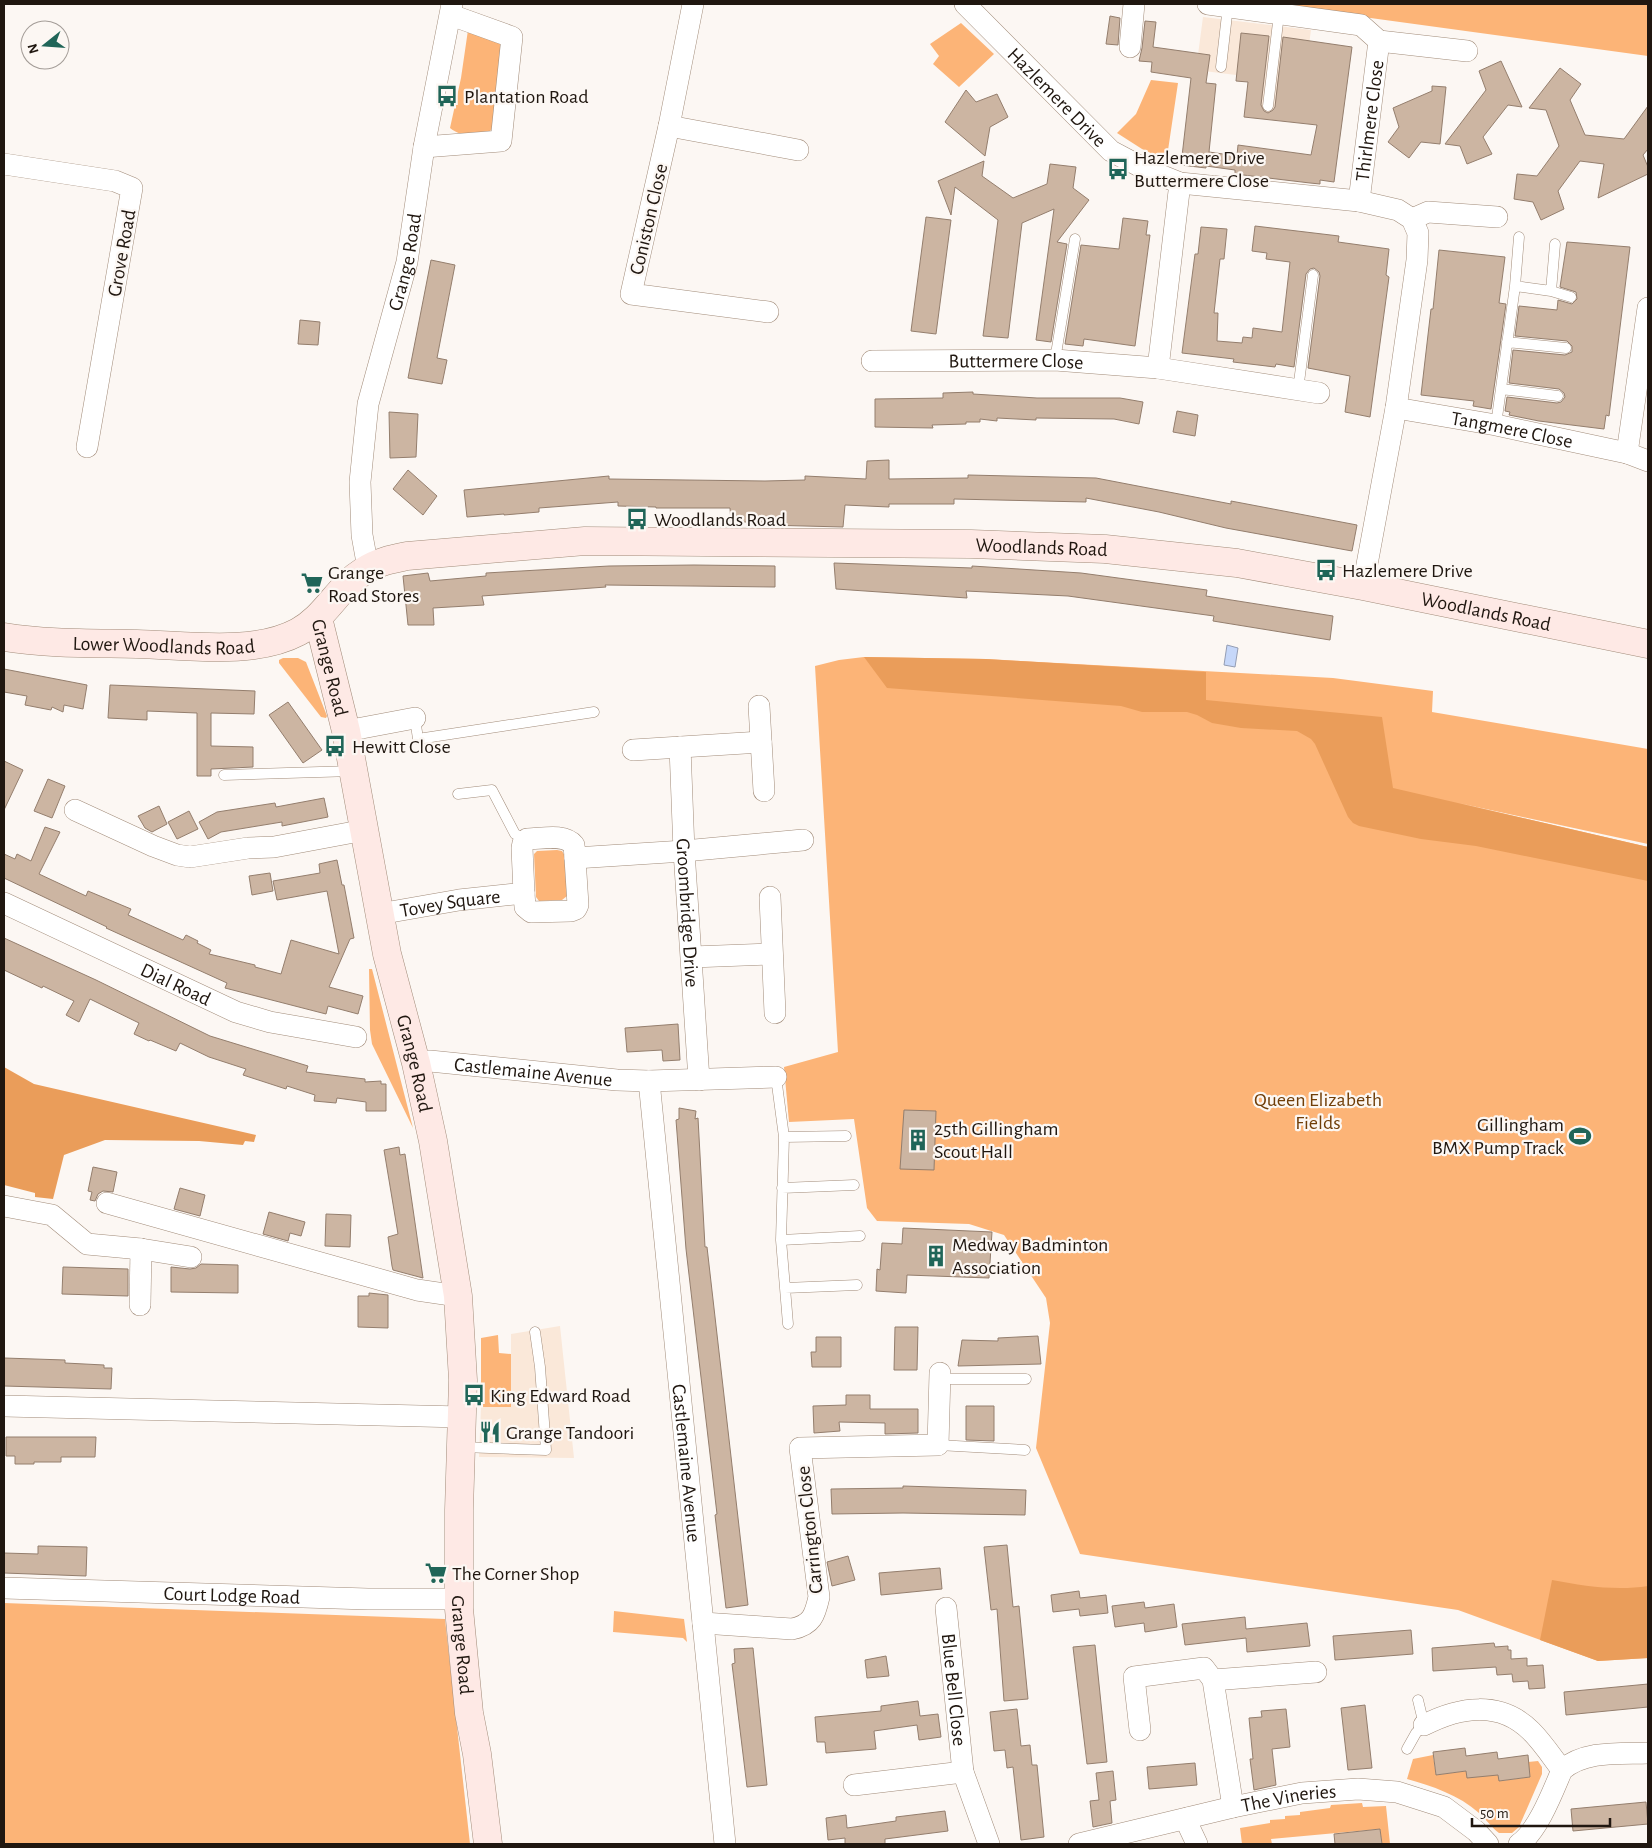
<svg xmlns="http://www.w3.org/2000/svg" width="1652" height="1848" font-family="'Alegreya Sans',sans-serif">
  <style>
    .built { fill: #fae8d9 }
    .green { fill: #fcb477 }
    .forest { fill: #ea9d5a }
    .water { fill: #c6d7f9; stroke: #949db3 }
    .building { fill: #ccb5a2; stroke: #947e6d }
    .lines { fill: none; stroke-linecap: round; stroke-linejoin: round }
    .lane-casing { stroke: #a28c7a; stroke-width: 11 }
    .street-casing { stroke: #a28c7a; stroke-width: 22 }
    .secondary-casing { stroke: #a28c7a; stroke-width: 29 }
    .lane { stroke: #fff; stroke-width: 10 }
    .street { stroke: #fff; stroke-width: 21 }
    .secondary { stroke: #fee9e5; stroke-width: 28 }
    .labels { text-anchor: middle; stroke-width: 4.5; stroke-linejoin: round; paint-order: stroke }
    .poi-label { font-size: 20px; fill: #201710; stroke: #fcf7f3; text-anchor: start }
    .street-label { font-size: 20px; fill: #201710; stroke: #fcf7f3 }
    .park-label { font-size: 20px; fill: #703e08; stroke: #fcf7f3 }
  </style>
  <rect width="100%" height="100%" fill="#fcf7f3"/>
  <path class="built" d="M1203,17L1311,30L1299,118L1246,112L1250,72L1237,70L1236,75L1196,70Z
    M560,1326L574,1458L479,1457L481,1407H511V1334Z"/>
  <path class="green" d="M1268,4H1648V56Z
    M961,23L994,54L959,87L933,64L939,56L930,44Z
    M468,30L504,43L493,128C491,130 489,132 487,134C476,139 458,135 450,128L461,78Z
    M1151,80L1178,83L1167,157L1164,159L1142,149L1117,133L1136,114Z
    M864,657L986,659L1333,678L1433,691L1432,712L1648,749V844L1458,803L1648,847V1658L1598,1661L1458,1610L1080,1554L1036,1448L1050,1323L1046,1298L1004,1235L969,1224L877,1221L867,1208L854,1119L789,1122L784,1067L838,1052L815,666L839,660Z
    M283,658H298L306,662L327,716L326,718L321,717L279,663V660Z
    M557,850L562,851L565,856L567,896L562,900L539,901L536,897L534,854L537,851Z
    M369,969H372L413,1128L372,1044L370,1030Z
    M498,1335L499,1353L511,1354V1407H481V1338Z
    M4,1603L445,1619L470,1844H4Z
    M614,1611L684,1619L687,1642L683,1638L613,1632Z
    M1433,1755L1436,1775L1466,1771L1498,1775L1500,1781L1530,1777L1528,1762L1538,1761L1542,1767V1774L1519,1827L1512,1833H1499C1491,1827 1486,1819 1479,1813C1459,1795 1432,1786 1407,1779L1413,1759Z
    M1362,1803L1363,1807L1386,1806L1390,1844H1382L1380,1829L1271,1839L1272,1844H1242L1240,1828L1270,1823V1820L1285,1819V1816L1300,1815V1812L1330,1808L1331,1805Z"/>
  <path class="forest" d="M864,657L986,659L1206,672V700L1382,717L1393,788L1648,847V881L1476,846L1421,839L1359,826L1353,823L1348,817L1315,744L1311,739L1297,731L1241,728L1212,723L1197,715L1187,712H1142L1121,706L887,688Z
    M4,1067L34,1084L256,1135L254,1142L245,1141L243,1145L199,1141L105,1140L64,1155L53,1199L35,1197V1193L4,1185Z
    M1552,1580C1584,1586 1616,1591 1648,1586V1658L1598,1661L1540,1640Z"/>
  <path class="water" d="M1227,645L1238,648L1235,667L1224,665Z"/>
  <path class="building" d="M1110,16L1120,18L1118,45L1106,44Z
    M1145,21L1156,22L1153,47L1210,55L1206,83L1216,84L1209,152L1237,156L1238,145L1311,155L1317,125L1244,117L1248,82L1236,81L1241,33L1269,36L1261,105L1264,111L1268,113L1273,110L1275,107L1283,37L1352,47L1334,182L1320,180V184L1310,183L1235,174V170L1206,166V168L1181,165L1191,78L1151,72L1152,62L1139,61L1142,48Z
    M1501,61L1522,107L1508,105L1483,137L1492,154L1467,164L1460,146L1445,144L1486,90L1479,71Z
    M1560,68L1581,84L1570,100L1585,135L1624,139L1648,106V149L1643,155L1648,167V174L1598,198L1604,164L1580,161L1558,191L1564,209L1541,220L1533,202L1514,199L1517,174L1537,176L1559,146L1546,110L1529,108Z
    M1432,86L1446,87L1440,144L1421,142L1409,158L1388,142L1399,127L1393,108L1432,91Z
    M966,90L976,102L997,94L1008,117L990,127L985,156L945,122Z
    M984,161L982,176L1013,198L1047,184L1050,164L1076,167L1073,188L1089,200L1057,242L1067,244L1051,342L1036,340L1054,209L1022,223L1008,338L983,336L998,220L955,187L951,215L938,181Z
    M926,217L951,220L936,334L911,331Z
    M1123,218L1148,221L1146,235H1150L1135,346L1084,339L1083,346L1065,344L1081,245L1119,249Z
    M1255,226L1339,236L1338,242L1389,249L1386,275L1389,277L1370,417L1345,412L1350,376L1308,368L1320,276L1319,272L1314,268L1310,269L1306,274L1294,367L1276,364L1275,367L1233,362L1234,359L1182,353L1195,254H1198L1201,227L1227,229L1224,259H1220L1214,313H1218L1217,341L1242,343L1243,337L1252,338L1253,328L1282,332L1290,262L1266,259L1267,253L1252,251Z
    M1567,242L1630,247L1609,416L1606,415L1604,429L1539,421L1509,415L1510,412L1505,411L1507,397L1557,403L1561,402L1565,397L1564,393L1559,389L1509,383L1513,350L1565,355L1572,352V346L1567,341L1515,336L1519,306L1557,310L1558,300L1572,304L1577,299L1576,292L1560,287Z
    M1439,250L1505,257L1499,303L1506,304L1491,409L1473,406L1474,401L1421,395L1431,309H1433Z
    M431,260L455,265L437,358L447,360L442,384L408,378Z
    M300,320L320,322L318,345L298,344Z
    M973,392V394L1037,398H1120L1143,402L1139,424L1114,419L1036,418V420L997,418V421L980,419V422H966V424L932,425L933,428L875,427V399L943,398V393Z
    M1177,411L1198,415L1195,436L1173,432Z
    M389,412L418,414L416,457L390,458Z
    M889,460V479L968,478V475L1096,478L1231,504V501L1357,525L1352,551L1226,528L1159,512L1086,498V502L954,499V504H889V507L845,505L843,527L766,525L767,522H731L730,508H656V507L618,506V502L539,508V512L504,515V514L467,517L464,490L609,476V479L765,481L805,480V476L866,479L867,461Z
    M408,470L437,496L423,515L393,489Z
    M834,563L972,568V566L1081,573L1207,590L1206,596L1333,616L1330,640L1213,621L1214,616L1068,596L966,591L967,598L836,589Z
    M694,565L775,566V587L605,585L606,587L482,596L484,605L433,608L434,625H408L403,576L428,573L430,581L486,576V573L609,566Z
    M4,669L87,685L83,709L64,705L63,712L52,707L51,710L25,705L27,696L4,692Z
    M110,685L255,691L254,714L211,713V746L253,747V767L211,769V776H197V713L147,711V720L108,718Z
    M288,702L322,750L303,763L269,715Z
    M4,761L23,770L4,810Z
    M48,779L65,786L52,818L34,811Z
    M324,798L328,817L282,826V822L221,832L208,839L199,822L217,812L275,803L276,807Z
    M159,806L167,824L152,832L145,828L138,816Z
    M189,811L198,829L177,839L168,822Z
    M45,827L60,832L39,874L86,896L88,891L131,909L128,915L183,940L186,935L198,941L197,943L211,950L209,954L255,965V967L281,974L291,940L339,954L327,891L277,900L273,881L320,873L319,864L337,860L342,885H344L354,938L350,939L329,987L363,996L358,1014L328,1006L326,1014L225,988L227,983L106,928L107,927L4,878V854L15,859L17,854L31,861Z
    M270,873L273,891L252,895L249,876Z
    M4,938L96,980L210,1036L308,1066L306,1072L365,1079V1082L381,1081V1084H386V1111H366V1102L337,1098L336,1103L314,1101L315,1095L287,1086L286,1089L243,1075L246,1069L209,1057L180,1043L176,1051L150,1040L149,1041L134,1034L139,1023L90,999L79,1022L66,1015L74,1001L43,986L42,988L4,970Z
    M678,1024L680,1060L663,1061L662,1050L627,1052L625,1028Z
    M679,1108L696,1111L695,1119L698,1118L705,1247H707L748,1605L726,1608L715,1515L717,1514L686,1249L676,1120L679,1119Z
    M904,1110L936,1111L934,1170L900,1169Z
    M399,1147L400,1155L405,1154L423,1278L393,1270L392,1266L388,1237L398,1234L384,1150Z
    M93,1167L117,1172L113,1192L103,1191L98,1194L95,1201L90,1200L92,1192L88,1191Z
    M180,1188L205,1195L200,1216L174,1209Z
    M269,1212L305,1222L301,1236L290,1233L288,1241L263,1234Z
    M326,1214L351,1215L350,1247L325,1246Z
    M903,1228L992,1232L989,1278L907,1275L906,1293L876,1291L877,1269L880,1270L882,1243L902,1244Z
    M201,1264L238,1265V1293L171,1292V1267L190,1269L196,1268Z
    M63,1267L128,1269V1296L62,1294Z
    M369,1293L388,1295V1328L358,1327V1296H369Z
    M895,1327H918L917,1370H894Z
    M1038,1336L1041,1364L958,1366L962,1340L998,1341V1338Z
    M816,1337H841V1367H812L811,1352H816Z
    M4,1358L65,1360V1363L104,1365V1368H112L111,1389L4,1386Z
    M846,1395H870V1409H918V1433L885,1434V1423L839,1422L840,1431L814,1433L813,1406L846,1405Z
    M966,1406H994V1441L966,1440Z
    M6,1437H96L95,1457H61V1462H34V1464H15V1456H6Z
    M903,1486L1026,1490L1025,1515L903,1513L832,1514L831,1489L903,1488Z
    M1007,1545L1013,1607L1019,1606L1028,1699L1004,1701L997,1609L991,1610L984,1547Z
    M38,1546L87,1547L86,1576L4,1573V1553L38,1554Z
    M848,1556L855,1580L832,1586L827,1562Z
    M940,1568L942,1589L881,1595L879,1573Z
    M1079,1591L1080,1598L1106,1595L1108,1613L1080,1616L1079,1609L1053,1612L1051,1595Z
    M1144,1602L1145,1608L1174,1604L1177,1627L1145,1632L1144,1623L1115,1627L1112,1606Z
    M1245,1617L1246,1629L1307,1623L1310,1646L1247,1652L1246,1638L1185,1645L1182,1624Z
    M1411,1630L1413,1654L1335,1660L1333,1636Z
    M1494,1643L1495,1647L1508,1646V1650H1511V1659L1527,1658V1666L1543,1665L1545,1688L1529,1689L1528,1681L1513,1682L1512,1674L1497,1675L1496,1667L1433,1671L1432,1648Z
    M1095,1645L1107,1762L1087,1764L1073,1647Z
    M753,1648L767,1785L747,1787L732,1664L735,1663L734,1649Z
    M886,1656L889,1676L867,1678L865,1660Z
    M1648,1684V1707L1566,1715L1564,1692Z
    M918,1701L920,1716L938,1714L941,1737L919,1740L917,1725L874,1731L876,1749L826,1753L825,1742H817L815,1717L881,1711V1706Z
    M1365,1705L1372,1768L1348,1770L1341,1708Z
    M1017,1709L1021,1746L1030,1745L1032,1765H1037L1044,1837L1021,1840L1013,1767L1007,1768L1005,1750L994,1751L990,1712Z
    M1286,1709L1290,1747L1272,1749L1276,1785L1254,1790L1250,1759H1253L1249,1718L1262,1717L1261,1711Z
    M1465,1748L1466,1756L1497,1752L1498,1759L1528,1755L1530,1777L1499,1781L1498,1775L1467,1778L1466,1771L1436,1775L1433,1752Z
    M1195,1763L1197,1785L1149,1789L1147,1767Z
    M1113,1771L1116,1800L1110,1801L1112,1823L1093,1827L1090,1801L1099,1800L1096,1773Z
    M1646,1802L1648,1824L1573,1831L1571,1809Z
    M945,1811L948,1831L885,1839V1844H845V1838L828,1840L826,1818L846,1815L847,1828L896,1821V1817Z
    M1380,1829L1382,1844H1335L1334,1834Z"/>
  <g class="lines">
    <g class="lane-casing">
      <path id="lane" d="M1221,67L1228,6
        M1268,106L1279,14
        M1515,286L1551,291L1555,244
        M1551,291L1571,297
        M1507,342L1566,348
        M1055,360L1075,239
        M1501,389L1558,396
        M1298,390L1313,275
        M1496,425L1515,286L1519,237
        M415,718L418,739L594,712
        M224,775L353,771
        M458,794L492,790L515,834L527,839
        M776,1077L784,1137L781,1240L788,1324
        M784,1137L846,1136
        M782,1188L854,1185
        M781,1240L860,1236
        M785,1288L857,1285
        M940,1379H1026
        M938,1445L1025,1450
        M462,1447L546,1450L540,1367L535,1332
        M1407,1749L1416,1733L1424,1725L1418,1700"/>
    </g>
    <g class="street-casing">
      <g id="street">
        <path d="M693,4L669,126L631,294L768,312"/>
        <path id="s1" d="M965,4L1111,151L1145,169L1180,183L1359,201L1398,210L1412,219L1418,233L1417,260L1396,408L1363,586"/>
        <path d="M1208,4L1361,25L1379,41L1467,51"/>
        <path d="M1130,47L1134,4"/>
        <path d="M669,126L798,150"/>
        <path d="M424,147L501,141L512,37L451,15"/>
        <path d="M4,164L115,181L132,188L87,447"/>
        <path id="s2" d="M1359,201L1379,41"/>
        <path d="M1412,219L1428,212L1497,217"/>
        <path id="s3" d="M872,361L1055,360L1158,368L1319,393"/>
        <path d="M1158,368L1180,183"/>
        <path id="s4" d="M1396,408L1496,425L1627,453L1648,461"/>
        <path d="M1627,453L1648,308"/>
        <path id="s5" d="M368,568L362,535L360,482L368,404L407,262L424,147L452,4"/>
        <path d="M759,706L764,791"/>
        <path d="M346,731L415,718"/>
        <path id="s6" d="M680,747L684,851L699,1080"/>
        <path d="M633,750L761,742"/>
        <path d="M75,810L153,846L177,855L190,857L248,848L274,847L365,830"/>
        <path d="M524,893L525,907L531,912L571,911L576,909L578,905L575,858"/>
        <path d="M770,897L775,1013"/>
        <path id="s7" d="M4,903L236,1012L270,1022L356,1037"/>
        <path id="s8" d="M379,914L459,900L524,893L522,848L523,843L527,839C541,839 564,833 574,845L575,858L684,851L803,840"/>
        <path d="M692,957L772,954"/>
        <path id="s9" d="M416,1063L430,1061L617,1080L649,1081L776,1077"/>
        <path id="s10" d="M649,1081L725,1844"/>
        <path d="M107,1203L417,1290L458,1296"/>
        <path d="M4,1206L52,1215L87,1244L141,1249L191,1257"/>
        <path d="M140,1305L141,1249"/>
        <path d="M4,1406L462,1417"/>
        <path id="s11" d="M4,1588L368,1599H458"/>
        <path id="s12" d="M946,1608L963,1772L989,1844"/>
        <path d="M703,1623L792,1629C812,1625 815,1615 819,1597L800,1448L938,1445L940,1373"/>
        <path d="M1213,1680L1316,1672"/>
        <path d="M1424,1725C1459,1707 1500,1700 1531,1731C1543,1743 1552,1757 1562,1770"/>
        <path d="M1140,1730L1134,1677L1204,1668L1213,1680L1233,1807"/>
        <path d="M854,1785L963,1772"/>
        <path d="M1188,1818L1189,1827L1197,1844"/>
        <path id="s13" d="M1079,1844L1233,1807L1302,1793L1358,1789L1397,1792L1444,1807L1476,1831L1488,1844"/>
        <path d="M1519,1844C1538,1831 1553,1791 1562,1770C1585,1750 1620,1754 1648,1753"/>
      </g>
    </g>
    <g class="secondary-casing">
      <g id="secondary">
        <path id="s14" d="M318,618L346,731L387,954L416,1063L433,1141L458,1296L463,1380L459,1510V1609L469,1713L477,1754L488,1844"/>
        <path id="s15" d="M4,637C47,644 92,643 137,644C186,645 253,656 298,632C325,618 338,587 364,571C377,562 392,559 407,556L585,541L971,544L1105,549L1237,563L1363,586L1648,644"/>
      </g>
    </g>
    <use href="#lane" class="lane"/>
    <use href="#street" class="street"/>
    <use href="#secondary" class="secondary"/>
  </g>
  <defs>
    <g id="bus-bare" transform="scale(1.725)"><path d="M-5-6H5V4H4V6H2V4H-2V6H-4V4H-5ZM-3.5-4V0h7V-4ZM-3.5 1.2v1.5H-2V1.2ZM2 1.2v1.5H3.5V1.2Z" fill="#206558" stroke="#fcf7f3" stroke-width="2.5" paint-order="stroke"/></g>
    <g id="supermarket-bare" transform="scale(1.725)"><path d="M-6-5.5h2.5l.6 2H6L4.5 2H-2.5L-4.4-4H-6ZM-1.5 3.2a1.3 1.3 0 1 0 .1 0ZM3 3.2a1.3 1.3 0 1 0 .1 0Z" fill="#206558" stroke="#fcf7f3" stroke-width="2.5" paint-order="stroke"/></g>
    <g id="stadium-bare" transform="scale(1.725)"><path d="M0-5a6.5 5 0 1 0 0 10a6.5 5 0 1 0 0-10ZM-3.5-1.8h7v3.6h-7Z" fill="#206558" stroke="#fcf7f3" stroke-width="2.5" paint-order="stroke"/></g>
    <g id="building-bare" transform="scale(1.725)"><path d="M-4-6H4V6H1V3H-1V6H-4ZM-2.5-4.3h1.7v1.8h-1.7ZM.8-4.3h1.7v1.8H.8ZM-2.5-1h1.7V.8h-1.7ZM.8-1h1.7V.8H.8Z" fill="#206558" stroke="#fcf7f3" stroke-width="2.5" paint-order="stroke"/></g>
    <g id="restaurant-bare" transform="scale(1.725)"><path d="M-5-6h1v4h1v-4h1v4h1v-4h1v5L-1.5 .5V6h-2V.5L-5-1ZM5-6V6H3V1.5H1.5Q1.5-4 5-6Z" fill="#206558" stroke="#fcf7f3" stroke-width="2.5" paint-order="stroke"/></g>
  </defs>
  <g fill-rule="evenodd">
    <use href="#bus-bare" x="447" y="96"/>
    <use href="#bus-bare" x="1118" y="169"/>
    <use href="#bus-bare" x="637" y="519"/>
    <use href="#bus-bare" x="1326" y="570"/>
    <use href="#supermarket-bare" x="312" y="583"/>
    <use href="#bus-bare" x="335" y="746"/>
    <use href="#stadium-bare" x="1580" y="1136"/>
    <use href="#building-bare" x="918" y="1140"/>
    <use href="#building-bare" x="936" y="1256"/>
    <use href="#bus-bare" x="474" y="1395"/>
    <use href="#restaurant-bare" x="490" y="1432"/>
    <use href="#supermarket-bare" x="436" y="1573"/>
  </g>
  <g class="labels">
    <g class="poi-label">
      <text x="464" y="103">Plantation Road</text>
      <text x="1134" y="164">Hazlemere Drive<tspan x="1134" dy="23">Buttermere Close</tspan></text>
      <text x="654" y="526">Woodlands Road</text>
      <text x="1342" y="577">Hazlemere Drive</text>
      <text x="328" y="579">Grange<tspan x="328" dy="23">Road Stores</tspan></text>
      <text x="352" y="753">Hewitt Close</text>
      <text x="1564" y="1131" text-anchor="end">Gillingham<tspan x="1564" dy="23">BMX Pump Track</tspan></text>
      <text x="934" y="1135">25th Gillingham<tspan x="934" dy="23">Scout Hall</tspan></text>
      <text x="952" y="1251">Medway Badminton<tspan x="952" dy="23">Association</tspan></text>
      <text x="490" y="1402">King Edward Road</text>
      <text x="506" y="1439">Grange Tandoori</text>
      <text x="452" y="1580">The Corner Shop</text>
    </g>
    <g class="street-label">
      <text dy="7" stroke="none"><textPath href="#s1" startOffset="131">Hazlemere Drive</textPath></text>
      <text dy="7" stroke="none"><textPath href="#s2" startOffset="81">Thirlmere Close</textPath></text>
      <text transform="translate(648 219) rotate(-77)" y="7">Coniston Close</text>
      <text transform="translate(121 253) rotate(-80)" y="7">Grove Road</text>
      <text dy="7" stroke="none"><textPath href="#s5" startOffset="312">Grange Road</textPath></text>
      <text dy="7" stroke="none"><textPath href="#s3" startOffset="144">Buttermere Close</textPath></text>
      <text dy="7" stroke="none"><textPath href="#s4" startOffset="118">Tangmere Close</textPath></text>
      <text dy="7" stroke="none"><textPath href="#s15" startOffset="1068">Woodlands Road</textPath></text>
      <text dy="7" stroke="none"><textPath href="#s15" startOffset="1518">Woodlands Road</textPath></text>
      <text dy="7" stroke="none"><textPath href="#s15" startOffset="160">Lower Woodlands Road</textPath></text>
      <text dy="7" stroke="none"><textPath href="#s14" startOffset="51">Grange Road</textPath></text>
      <text dy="7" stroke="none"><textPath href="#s8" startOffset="72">Tovey Square</textPath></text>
      <text dy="7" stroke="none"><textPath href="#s6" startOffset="166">Groombridge Drive</textPath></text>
      <text dy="7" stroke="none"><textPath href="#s7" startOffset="190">Dial Road</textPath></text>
      <text dy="7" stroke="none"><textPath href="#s14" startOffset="456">Grange Road</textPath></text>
      <text dy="7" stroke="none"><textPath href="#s9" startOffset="118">Castlemaine Avenue</textPath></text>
      <text dy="7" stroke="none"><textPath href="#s10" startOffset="384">Castlemaine Avenue</textPath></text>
      <text transform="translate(809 1530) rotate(-96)" y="7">Carrington Close</text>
      <text dy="7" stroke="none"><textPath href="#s11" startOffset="228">Court Lodge Road</textPath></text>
      <text dy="7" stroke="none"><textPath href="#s14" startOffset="1042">Grange Road</textPath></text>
      <text dy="7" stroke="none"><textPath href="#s12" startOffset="82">Blue Bell Close</textPath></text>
      <text dy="7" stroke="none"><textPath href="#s13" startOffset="215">The Vineries</textPath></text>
    </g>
    <g class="park-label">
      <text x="1318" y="1106">Queen Elizabeth<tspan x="1318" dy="23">Fields</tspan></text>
    </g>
  </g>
  <rect width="1652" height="1848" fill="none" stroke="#201710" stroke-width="10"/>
  <g transform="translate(45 45) rotate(253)"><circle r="24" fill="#fcf7f3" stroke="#a49d98"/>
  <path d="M0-4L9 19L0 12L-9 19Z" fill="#206558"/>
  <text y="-8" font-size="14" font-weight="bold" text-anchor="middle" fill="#201710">N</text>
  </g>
  <path d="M1472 1818v8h138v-8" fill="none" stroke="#201710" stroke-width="2.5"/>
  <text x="1480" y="1818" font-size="15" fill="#201710" stroke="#fcf7f3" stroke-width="4" paint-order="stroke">50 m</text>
</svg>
